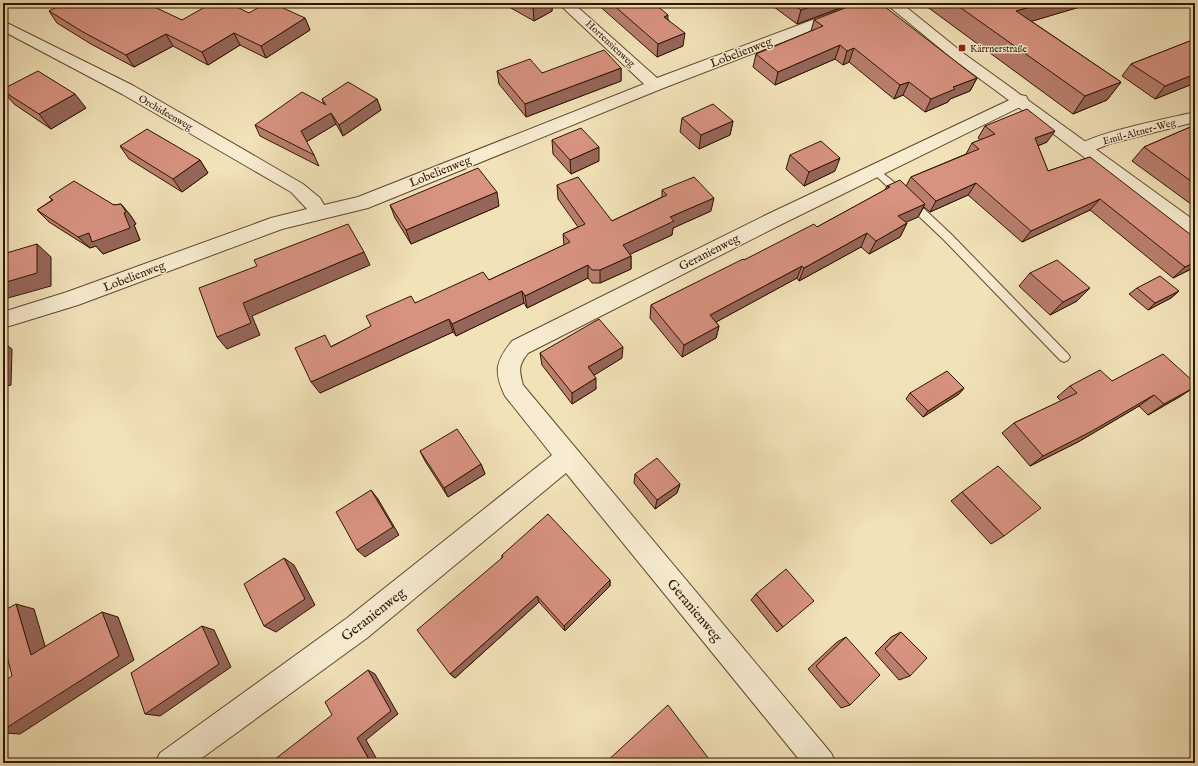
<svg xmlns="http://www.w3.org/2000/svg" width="1198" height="766" font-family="'IM FELL English',serif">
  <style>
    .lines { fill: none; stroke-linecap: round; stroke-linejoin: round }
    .service-casing { stroke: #60482e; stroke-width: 2 }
    .minor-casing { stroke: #60482e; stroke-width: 2 }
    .tertiary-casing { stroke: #60482e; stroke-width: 2 }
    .service { fill: #f7ecd1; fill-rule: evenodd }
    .minor { fill: #f7ecd1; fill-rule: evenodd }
    .tertiary { fill: #f7ecd1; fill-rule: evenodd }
    .wall { fill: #b97e6e; stroke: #2f1500 }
    .shaded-wall { fill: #96665a; stroke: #2f1500 }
    .building { fill: #d79280; stroke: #2f1500 }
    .poi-dot { fill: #8f2418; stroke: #f7ecd1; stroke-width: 1.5 }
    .labels { text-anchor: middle; stroke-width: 3; stroke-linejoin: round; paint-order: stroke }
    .far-street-label { font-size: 10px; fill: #2f1500; stroke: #f7ecd1 }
    .far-poi-label { font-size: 10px; fill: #2f1500; stroke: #f7ecd1; text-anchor: start }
    .street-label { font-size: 12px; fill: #2f1500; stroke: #f7ecd1 }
    .near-street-label { font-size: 14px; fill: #2f1500; stroke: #f7ecd1 }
  </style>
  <rect width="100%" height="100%" fill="#f2e2b8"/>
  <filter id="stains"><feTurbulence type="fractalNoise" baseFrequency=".005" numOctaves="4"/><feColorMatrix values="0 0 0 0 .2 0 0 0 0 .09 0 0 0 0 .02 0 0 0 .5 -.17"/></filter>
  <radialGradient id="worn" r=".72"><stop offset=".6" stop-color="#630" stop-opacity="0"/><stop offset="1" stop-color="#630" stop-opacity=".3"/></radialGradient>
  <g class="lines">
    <g class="service-casing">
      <path id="service" d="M875,167L903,189L952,235L1068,354L1070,357L1068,360L1064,362L1060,360L944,240L872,172L870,170Z"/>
    </g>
    <g class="minor-casing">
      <path id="minor" d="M558,3H573L657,78L858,3H878L876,6L661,89L368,208L282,229L78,305L3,328V312L67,292L271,218L307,209L291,192L122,94L3,31V21L134,86L303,184L320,198L324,205L358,197L644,84Z
        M1020,95L1026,96L1028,100L1026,104L780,225L528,353C518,366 519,370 523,385L831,753L836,763H802L566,473L367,638L195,763H155L160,753L347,618L552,455L505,396C493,371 496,361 512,341L766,215Z
        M1195,112V122L1109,144L1085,154L1079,152L1076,148C1085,134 1175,117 1195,112Z"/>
    </g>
    <g class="tertiary-casing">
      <path id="tertiary" d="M885,3H901L963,53L1195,221V238L1188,236L1014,104L953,59Z"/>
    </g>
    <use href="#service" class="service"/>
    <use href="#minor" class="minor"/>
    <use href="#tertiary" class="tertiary"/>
  </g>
  <path class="wall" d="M502,3H552V11L534,21Z
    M596,3H654L668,19L683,46L657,57Z
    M770,3H854L797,24L770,4Z
    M922,3H1085L1083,6L1031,21L1121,82L1107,100L1073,114Z
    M49,11L182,20L249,13L305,18L310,30L266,58L240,45L208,65L173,46L134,67L91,44L57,23Z
    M814,20L977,78L970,91L950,99L948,102L925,112L903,95L894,99L849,62L843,65L835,59L775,85L753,67L756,54L811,31Z
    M1195,39V83L1155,99L1122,76L1131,64Z
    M621,68V81L526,117L499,84L497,71L542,73Z
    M3,89L86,108L51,129L14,104L3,91Z
    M322,99H377L381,110L343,136L336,124L306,142L314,155L319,166L260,136L255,125L324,104Z
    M682,118L733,121L730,135L699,149L680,132Z
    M1195,125V207L1132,161L1144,147Z
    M985,126L1047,142L1038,146L1048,171L1090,157L1195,267L1173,278L1090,210L1022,242L968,195L930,212L924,207L918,217L906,222L907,223L900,237L869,254L861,247L799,281L797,278L716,322L719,326L716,338L682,357L650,318L651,305L744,260L817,227L885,190L887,186H906L911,177L966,154L972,143L981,140L978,138Z
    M552,140L599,161L571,174L553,154Z
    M120,146L200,160L208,173L182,192L129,159Z
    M790,155L835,171L804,186L786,169Z
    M557,185L612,221L662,197V190L711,211L673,228L672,235L630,254L631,256V269L600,283H592L588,278L527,308L524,303L456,336L453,332L320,393L332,346L371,327L415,303L489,280L564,245L563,234L578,227L558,199Z
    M49,197L114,205L121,204L131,216L136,224L134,225L140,240L103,254L96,246L90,248L49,222L37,210L52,200Z
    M390,205L499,206L411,244L395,218Z
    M1030,273L1090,288L1077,301L1050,315L1019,286Z
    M1137,288L1179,291L1171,298L1148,310L1129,294Z
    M540,353L622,358L594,375L596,389L572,404L542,365Z
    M1112,381L1181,396L1148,415L1139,406L1078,442L1030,466L1002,433L1014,423L1061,401L1057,397L1070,386Z
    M964,388L959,394L923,417L906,399L910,393Z
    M420,451L481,464L485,474L448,497L425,461Z
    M635,474L680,484L677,493L655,509L634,483Z
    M962,492L1004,536L991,544L951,501Z
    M502,555L610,580V586L565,631L539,602L455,678L450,674L502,557Z
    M756,594L783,627L777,632L751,600Z
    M901,632L910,676L899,680L875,653L891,637Z
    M846,637L850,705L841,708L808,669L837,642Z"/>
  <path class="shaded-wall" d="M540,3H552V11L534,21L533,7Z
    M821,3H854L797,24L801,10Z
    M1044,3H1085L1083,6L1006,29L1016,11Z
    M668,15L667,28L664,17Z
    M305,18L310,30L266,58L261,46Z
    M234,33L240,45L208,65L202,52Z
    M685,33L683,46L657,57L658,44Z
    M166,34L173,46L134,67L126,55Z
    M840,45L835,59L775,85L778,72Z
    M854,48L849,62L843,65L847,51Z
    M621,68V81L526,117L525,104Z
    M1195,74V83L1155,99L1165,86Z
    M977,78L970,91L950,99L948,102L925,112L931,99L953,87Z
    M909,82L903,95L894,99L900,85Z
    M1121,82L1107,100L1073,114L1085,96Z
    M75,94L86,108L51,129L39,114Z
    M377,99L381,110L343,136L339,125Z
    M331,113L336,124L306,142L301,131Z
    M733,121L730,135L699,149L701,135Z
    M1055,131L1047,142L1027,150L1035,138Z
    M599,147V161L571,174L570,160Z
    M840,158L835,171L804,186L809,172Z
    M200,160L208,173L182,192L173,179Z
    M976,183L968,195L930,212L936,201Z
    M497,192L499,206L411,244L406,230Z
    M714,198L711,211L673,228L672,235L622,258L623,245L670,217Z
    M1100,199L1090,210L1022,242L1031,231Z
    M121,204L131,216L136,224L134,225L140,240L103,254L96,246L90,248L78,237Z
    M925,204L918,217L891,229L898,216Z
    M907,223L900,237L869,254L876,241Z
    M867,233L861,247L799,281L804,268Z
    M37,244L51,257V286L8,298L3,294V283Z
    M364,252L370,265L252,316L260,335L227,349L217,337L243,303Z
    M631,256V269L600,283V270Z
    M1195,262V267L1173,278L1185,267Z
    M588,265V278L527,308L525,296Z
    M802,266L797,278L707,327L710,315Z
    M1090,288L1077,301L1050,315L1063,302Z
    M522,291L524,303L456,336L452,324Z
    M1179,291L1171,298L1148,310L1155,303Z
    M449,319L453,332L320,393L311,382Z
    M719,326L716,338L682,357L684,345Z
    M3,342L12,349L11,385L3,387Z
    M623,347L622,358L588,379V367Z
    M596,378V389L572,404V393Z
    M1195,387L1181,396L1148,415L1164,404Z
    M964,388L959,394L923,417L928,411Z
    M1154,395L1139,406L1078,442L1030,466L1043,456Z
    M481,464L485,474L448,497L444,488Z
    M680,484L677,493L655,509L657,500Z
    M371,490L378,499L399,535L365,557L357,550Z
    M284,558L294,565L315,605L276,632L264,626Z
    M610,580V586L565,631L564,626Z
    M537,596L539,602L455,678L450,674Z
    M16,604L34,609L49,659L31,655Z
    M102,612L118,617L134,660L20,734L3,733V730Z
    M202,626L214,630L231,667L160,716L145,714Z
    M368,670L375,674L398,714L366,740L379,763H371L357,738Z"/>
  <path class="building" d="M65,3H146L182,20L212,3H229L249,13L266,3H272L305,18L261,46L234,33L202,52L166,34L126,55L83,32L49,11Z
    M526,3H540L533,7Z
    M611,3H654L668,15L664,17L685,33L658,44Z
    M790,3H821L801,10Z
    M858,3H880L977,78L953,87L955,89L931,99L909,82L900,85L854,48L847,51L840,45L778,72L756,54L823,26L814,20Z
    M954,3H1044L1016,11L1121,82L1085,96Z
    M1195,39V74L1165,86L1131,64Z
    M604,50L621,68L525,104L497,71L530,59L542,73Z
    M38,71L75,94L39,114L3,91V89Z
    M348,82L377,99L339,125L331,113L301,131L314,155L255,125L302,92L326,105L322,99Z
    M713,104L733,121L701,135L682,118Z
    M1027,109L1055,131L1035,138L1048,171L1090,157L1195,238V262L1185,267L1100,199L1031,231L976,183L936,201L911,177L979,149L972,143L995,134L985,126Z
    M1195,125V184L1144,147Z
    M581,128L599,147L570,160L552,140Z
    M147,129L200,160L173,179L120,146Z
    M821,141L840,158L809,172L790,155Z
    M478,168L497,192L406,230L390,205Z
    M578,177L612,221L667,195L662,190L694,177L714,198L670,217L674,221L623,245L631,256L600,270H592L588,265L525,296L522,291L452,324L449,319L311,382L295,348L325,335L331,347L371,326L366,316L411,296L415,303L483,272L489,280L570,242L563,234L585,224L557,185Z
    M900,180L925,204L898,216L907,223L876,241L867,233L804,268L802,266L710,315L719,326L684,345L651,305L743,259L744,260L814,224L817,227L890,187L887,186Z
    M74,181L114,205L121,204L126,212L124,213L130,228L92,242L89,233L78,237L37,210L53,200L49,197Z
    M348,224L364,252L243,303L251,323L217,337L199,288L257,266L254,260Z
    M37,244V273L3,283V254Z
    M1057,260L1090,288L1063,302L1030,273Z
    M1160,276L1179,291L1155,303L1137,288Z
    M599,319L623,347L588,367L596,378L572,393L540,353Z
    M1163,354L1195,383V387L1164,404L1154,395L1092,431L1043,456L1014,423L1077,393L1070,386L1100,370L1112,381Z
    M947,371L964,388L928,411L910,393Z
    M457,429L481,464L444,488L420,451Z
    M657,458L680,484L657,500L635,474Z
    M998,466L1041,508L1004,536L962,492Z
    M371,490L393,527L357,550L336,512Z
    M548,514L610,580L564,626L537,596L450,674L417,630L503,557L502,555Z
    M284,558L305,599L264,626L244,584Z
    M786,569L814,601L783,627L756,594Z
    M16,604L31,655L102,612L119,656L3,730V682L12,676L3,640V611Z
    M202,626L219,664L145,714L131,673Z
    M901,632L927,658L910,676L885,649Z
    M846,637L880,675L850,705L816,666Z
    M368,670L391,711L357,738L371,763H270L332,715L325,702Z
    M668,705L712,763H605Z"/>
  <rect class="poi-dot" x="958" y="44" width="8" height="8" rx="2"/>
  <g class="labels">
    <g class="far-street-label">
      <text transform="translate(611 43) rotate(43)" y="4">Hortensienweg</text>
      <text transform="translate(166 112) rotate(30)" y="4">Orchideenweg</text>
      <text transform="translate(1139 131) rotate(-15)" y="4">Emil-Altner-Weg</text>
    </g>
    <g class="far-poi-label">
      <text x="970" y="52">Kärrnerstraße</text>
    </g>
    <g class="street-label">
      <text transform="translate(741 52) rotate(-21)" y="4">Lobelienweg</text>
      <text transform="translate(440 171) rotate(-22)" y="4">Lobelienweg</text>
      <text transform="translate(709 252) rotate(-27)" y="4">Geranienweg</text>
      <text transform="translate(134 276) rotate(-21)" y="4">Lobelienweg</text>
    </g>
    <g class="near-street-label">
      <text transform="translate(695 610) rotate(50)" y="5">Geranienweg</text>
      <text transform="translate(373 614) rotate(-38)" y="5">Geranienweg</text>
    </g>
  </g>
  <rect width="1198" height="766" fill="none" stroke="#f2e2b8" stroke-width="16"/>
  <rect x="4" y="4" width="1190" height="758" fill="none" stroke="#2f1500" stroke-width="2"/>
  <rect x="8" y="8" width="1182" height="750" fill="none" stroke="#2f1500"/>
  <rect width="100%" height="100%" filter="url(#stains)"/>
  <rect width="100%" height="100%" fill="url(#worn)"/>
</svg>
